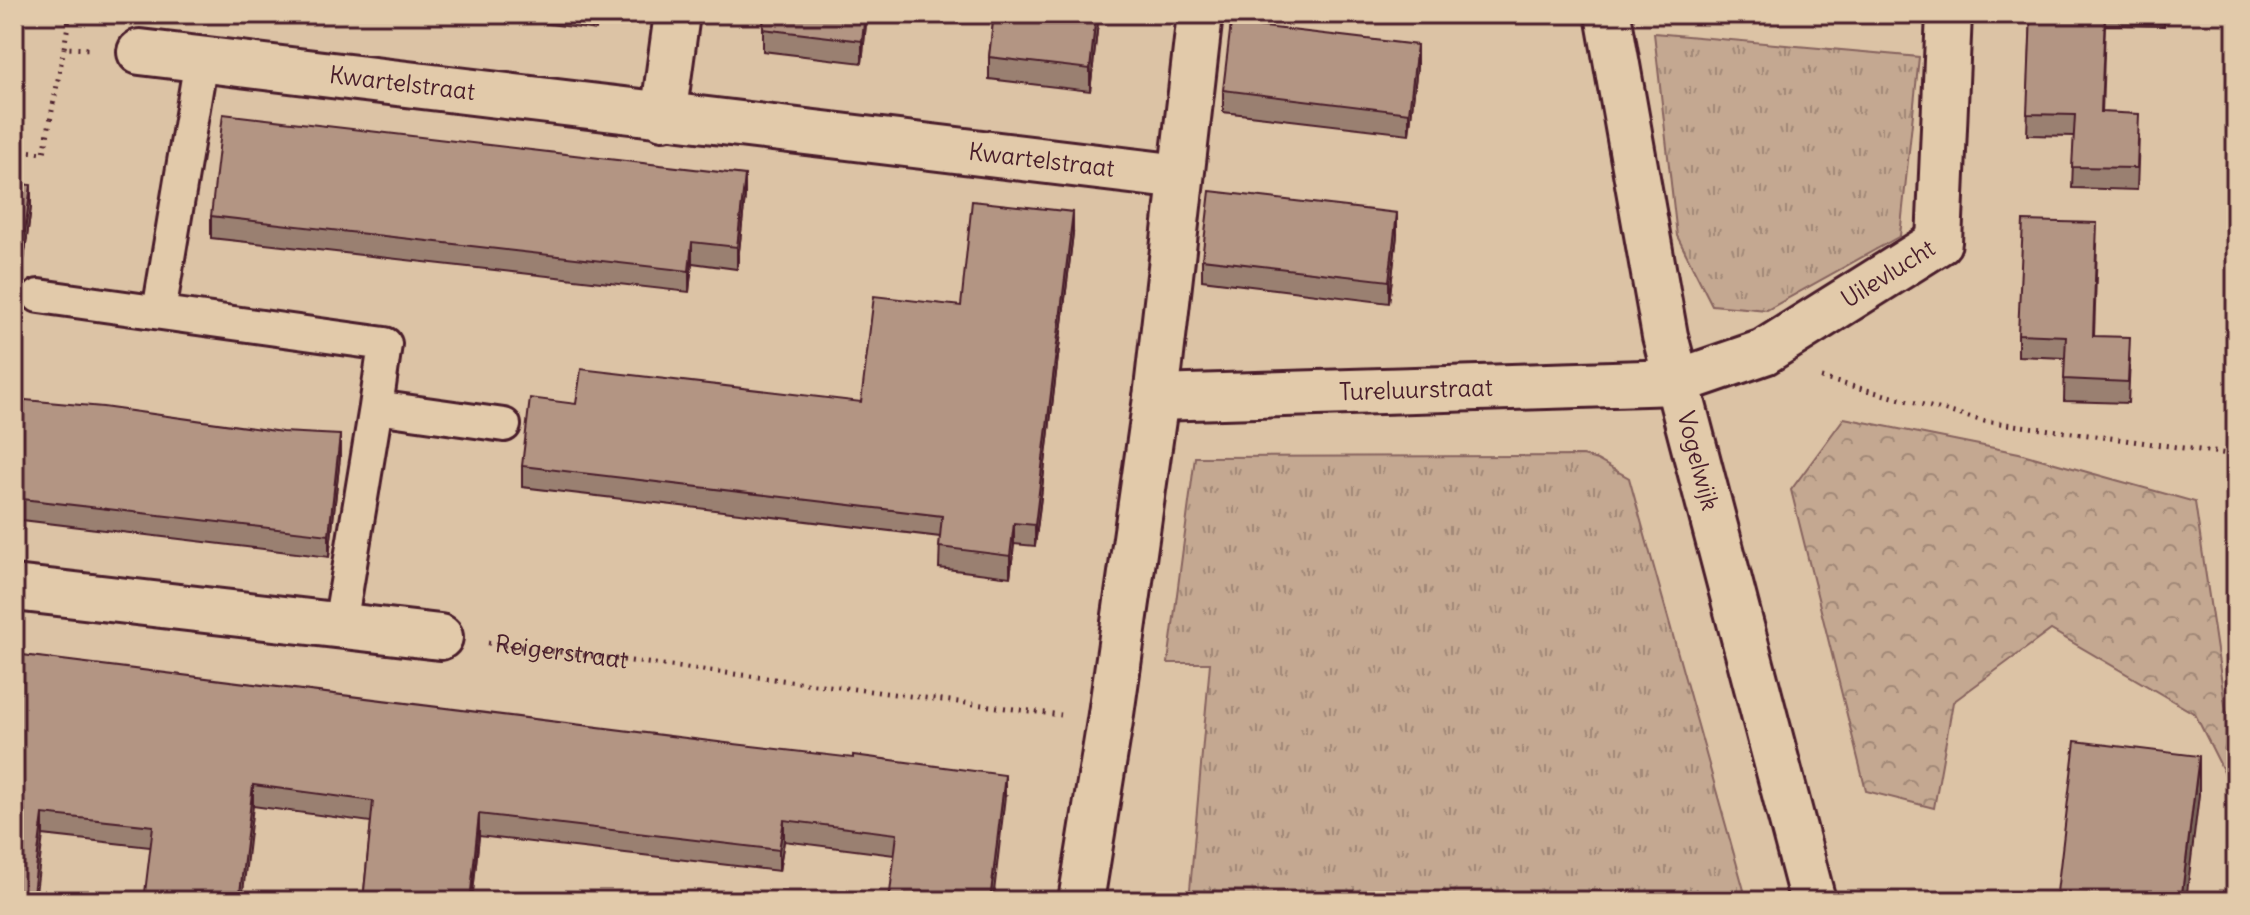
<svg xmlns="http://www.w3.org/2000/svg" width="2250" height="915" font-family="Delius,sans-serif">
  <style>
    .grass { fill: url(#grass-tufts); stroke: #87645e; stroke-width: 2 }
    .forest { fill: url(#forest-crowns); stroke: #87645e; stroke-width: 2 }
    .lines { fill: none; stroke-linecap: round; stroke-linejoin: round }
    .lane-casing { stroke: #4a1f2b; stroke-width: 38 }
    .street-casing { stroke: #4a1f2b; stroke-width: 50 }
    .path { stroke: #4a1f2b; stroke-width: 5; stroke-dasharray: 2 6; stroke-linecap: butt }
    .lane { stroke: #e2caaa; stroke-width: 32 }
    .street { stroke: #e2caaa; stroke-width: 44 }
    .wall { fill: #9a8071; stroke: #4a1f2b; stroke-width: 2 }
    .shaded-wall { fill: #7d685c; stroke: #4a1f2b; stroke-width: 2 }
    .building { fill: #b39583; stroke: #4a1f2b; stroke-width: 2 }
    .labels { text-anchor: middle; stroke-width: 6; stroke-linejoin: round; paint-order: stroke }
    .street-label { font-size: 24px; fill: #4a1f2b; stroke: #e2caaa }
  </style>
  <defs>
    <pattern id="grass-tufts" width="24" height="20" patternUnits="userSpaceOnUse" patternTransform="scale(2)"><rect width="24" height="20" fill="#c4a891"/><path d="M3 7l-1-3M5 7V3M7 7l1-3M15 17l-1-3M17 17v-4M19 17l1-3" fill="none" stroke="#a18877"/></pattern>
    <pattern id="forest-crowns" width="20" height="18" patternUnits="userSpaceOnUse" patternTransform="scale(2)"><rect width="20" height="18" fill="#c4a891"/><path d="M2 6a3 3 0 1 1 6 0M12 15a3 3 0 1 1 6 0" fill="none" stroke="#a18877"/></pattern>
  </defs>
  <rect width="100%" height="100%" fill="#dcc3a5"/>
  <filter id="ink" filterUnits="userSpaceOnUse"><feTurbulence type="fractalNoise" baseFrequency=".0125" numOctaves="2"/><feDisplacementMap in="SourceGraphic" scale="16" xChannelSelector="R" yChannelSelector="G"/><feConvolveMatrix kernelMatrix="1 2 1 2 8 2 1 2 1" color-interpolation-filters="sRGB"/></filter>
  <g filter="url(#ink)">
    <path class="grass" d="M1654,33L1919,57L1900,236L1767,310L1712,305L1677,236Z
      M1583,456L1597,460L1629,478L1747,901H1189L1210,663H1168L1195,457Z"/>
    <path class="forest" d="M1844,418L2019,453L2195,502L2226,711L2236,724V796L2195,714L2051,630L1953,702L1934,808L1866,791L1791,490Z"/>
    <g class="lines">
      <g class="lane-casing">
        <path id="lane" d="M39,296L385,344L376,407L504,425
          M159,312L201,60
          M340,625L376,407"/>
      </g>
      <g class="street-casing">
        <g id="street">
          <path id="s2" d="M1608,14L1665,336L1813,901"/>
          <path id="s3" d="M140,52L1181,177"/>
          <path d="M663,117L677,14"/>
          <path id="s4" d="M1156,398L1677,382L1764,352L1939,242L1949,14"/>
          <path d="M14,588L440,637"/>
          <path d="M1081,901L1110,721L1156,398L1200,14"/>
        </g>
      </g>
      <g class="path">
        <path d="M70,14L64,48L91,49"/>
        <path d="M14,150L44,153L64,48"/>
        <path d="M1821,378L1984,421L2236,455"/>
        <path id="s1" d="M488,643L1061,715"/>
      </g>
      <use href="#lane" class="lane"/>
      <use href="#street" class="street"/>
    </g>
    <path class="wall" d="M470,14H598L596,30Z
      M764,14H867L862,63L763,51V29Z
      M994,14H1099L1090,91L989,79V57Z
      M2031,14H2164V26L2105,25L2102,113L2139,135L2137,190L2072,188L2074,136L2027,135Z
      M1417,67L1409,134L1223,112V90Z
      M14,183L31,207L22,275L14,274Z
      M745,197L737,269L692,263L689,292L211,238V216Z
      M1073,233L1035,546L1014,544L1010,577L939,568L940,537L522,487V466L576,404L861,402L961,306Z
      M1397,235L1389,303L1202,280V259Z
      M2097,245L2094,336L2130,359L2128,403L2064,401L2065,358L2018,356V334Z
      M14,399L340,457L329,557L14,519Z
      M14,654L1005,796L894,855L784,841L779,871L479,836L472,901H363L371,822L253,806L150,847L43,835Z"/>
    <path class="shaded-wall" d="M865,14H867L862,63V41Z
      M1096,14H1099L1090,91V69Z
      M1417,45V67L1409,134V113Z
      M745,175V197L737,269V247Z
      M31,185V207L22,275V253Z
      M1073,212V233L1035,546V525Z
      M1397,213V235L1389,303V281Z
      M692,242V263L689,292V271Z
      M340,435V457L329,557V535Z
      M1014,523V544L1010,577V556Z
      M2199,756V795L2186,901H2181Z
      M1005,775V796L993,901H990Z
      M253,785V806L242,901H239Z
      M43,814V835L35,901H32Z
      M479,814V836L472,901H470Z
      M784,820V841L779,871V850Z"/>
    <path class="building" d="M764,14H865L862,41L763,29Z
      M994,14H1096L1090,69L989,57Z
      M2031,14H2105L2101,112L2139,114L2137,168L2072,167L2075,115L2027,114Z
      M1231,23L1417,45L1409,113L1223,90Z
      M223,114L745,175L737,247L692,242L689,271L211,216Z
      M14,183L31,185L22,253L14,252Z
      M1210,191L1397,213L1389,281L1202,259Z
      M972,201L1073,212L1035,525L1014,523L1010,556L939,547L942,516L522,466L530,398L576,404L581,369L861,402L874,296L961,306Z
      M2023,221L2097,223L2093,336L2130,337L2128,382L2064,379L2066,336L2018,334Z
      M14,399L103,407L282,432L340,435L329,535L14,498Z
      M14,654L734,744L853,758V755L1005,775L990,901H889L897,834L784,820L779,850L479,814L470,901H363L373,801L253,785L239,901H144L153,826L43,814L32,901H14Z
      M2075,741L2199,756L2181,901H2056Z"/>
  </g>
  <g class="labels">
    <g class="street-label">
      <text dy="8" stroke="none"><textPath href="#s3" startOffset="264">Kwartelstraat</textPath></text>
      <text dy="8" stroke="none"><textPath href="#s3" startOffset="908">Kwartelstraat</textPath></text>
      <text dy="8" stroke="none"><textPath href="#s4" startOffset="760">Uilevlucht</textPath></text>
      <text dy="8" stroke="none"><textPath href="#s4" startOffset="260">Tureluurstraat</textPath></text>
      <text dy="8" stroke="none"><textPath href="#s2" startOffset="456">Vogelwijk</textPath></text>
      <text dy="8" stroke="none"><textPath href="#s1" startOffset="74">Reigerstraat</textPath></text>
    </g>
  </g>
  <rect width="2250" height="915" fill="none" stroke="#e2caaa" stroke-width="48"/>
  <rect x="24" y="24" width="2202" height="867" fill="none" stroke="#4a1f2b" stroke-width="3" filter="url(#ink)"/>
</svg>
